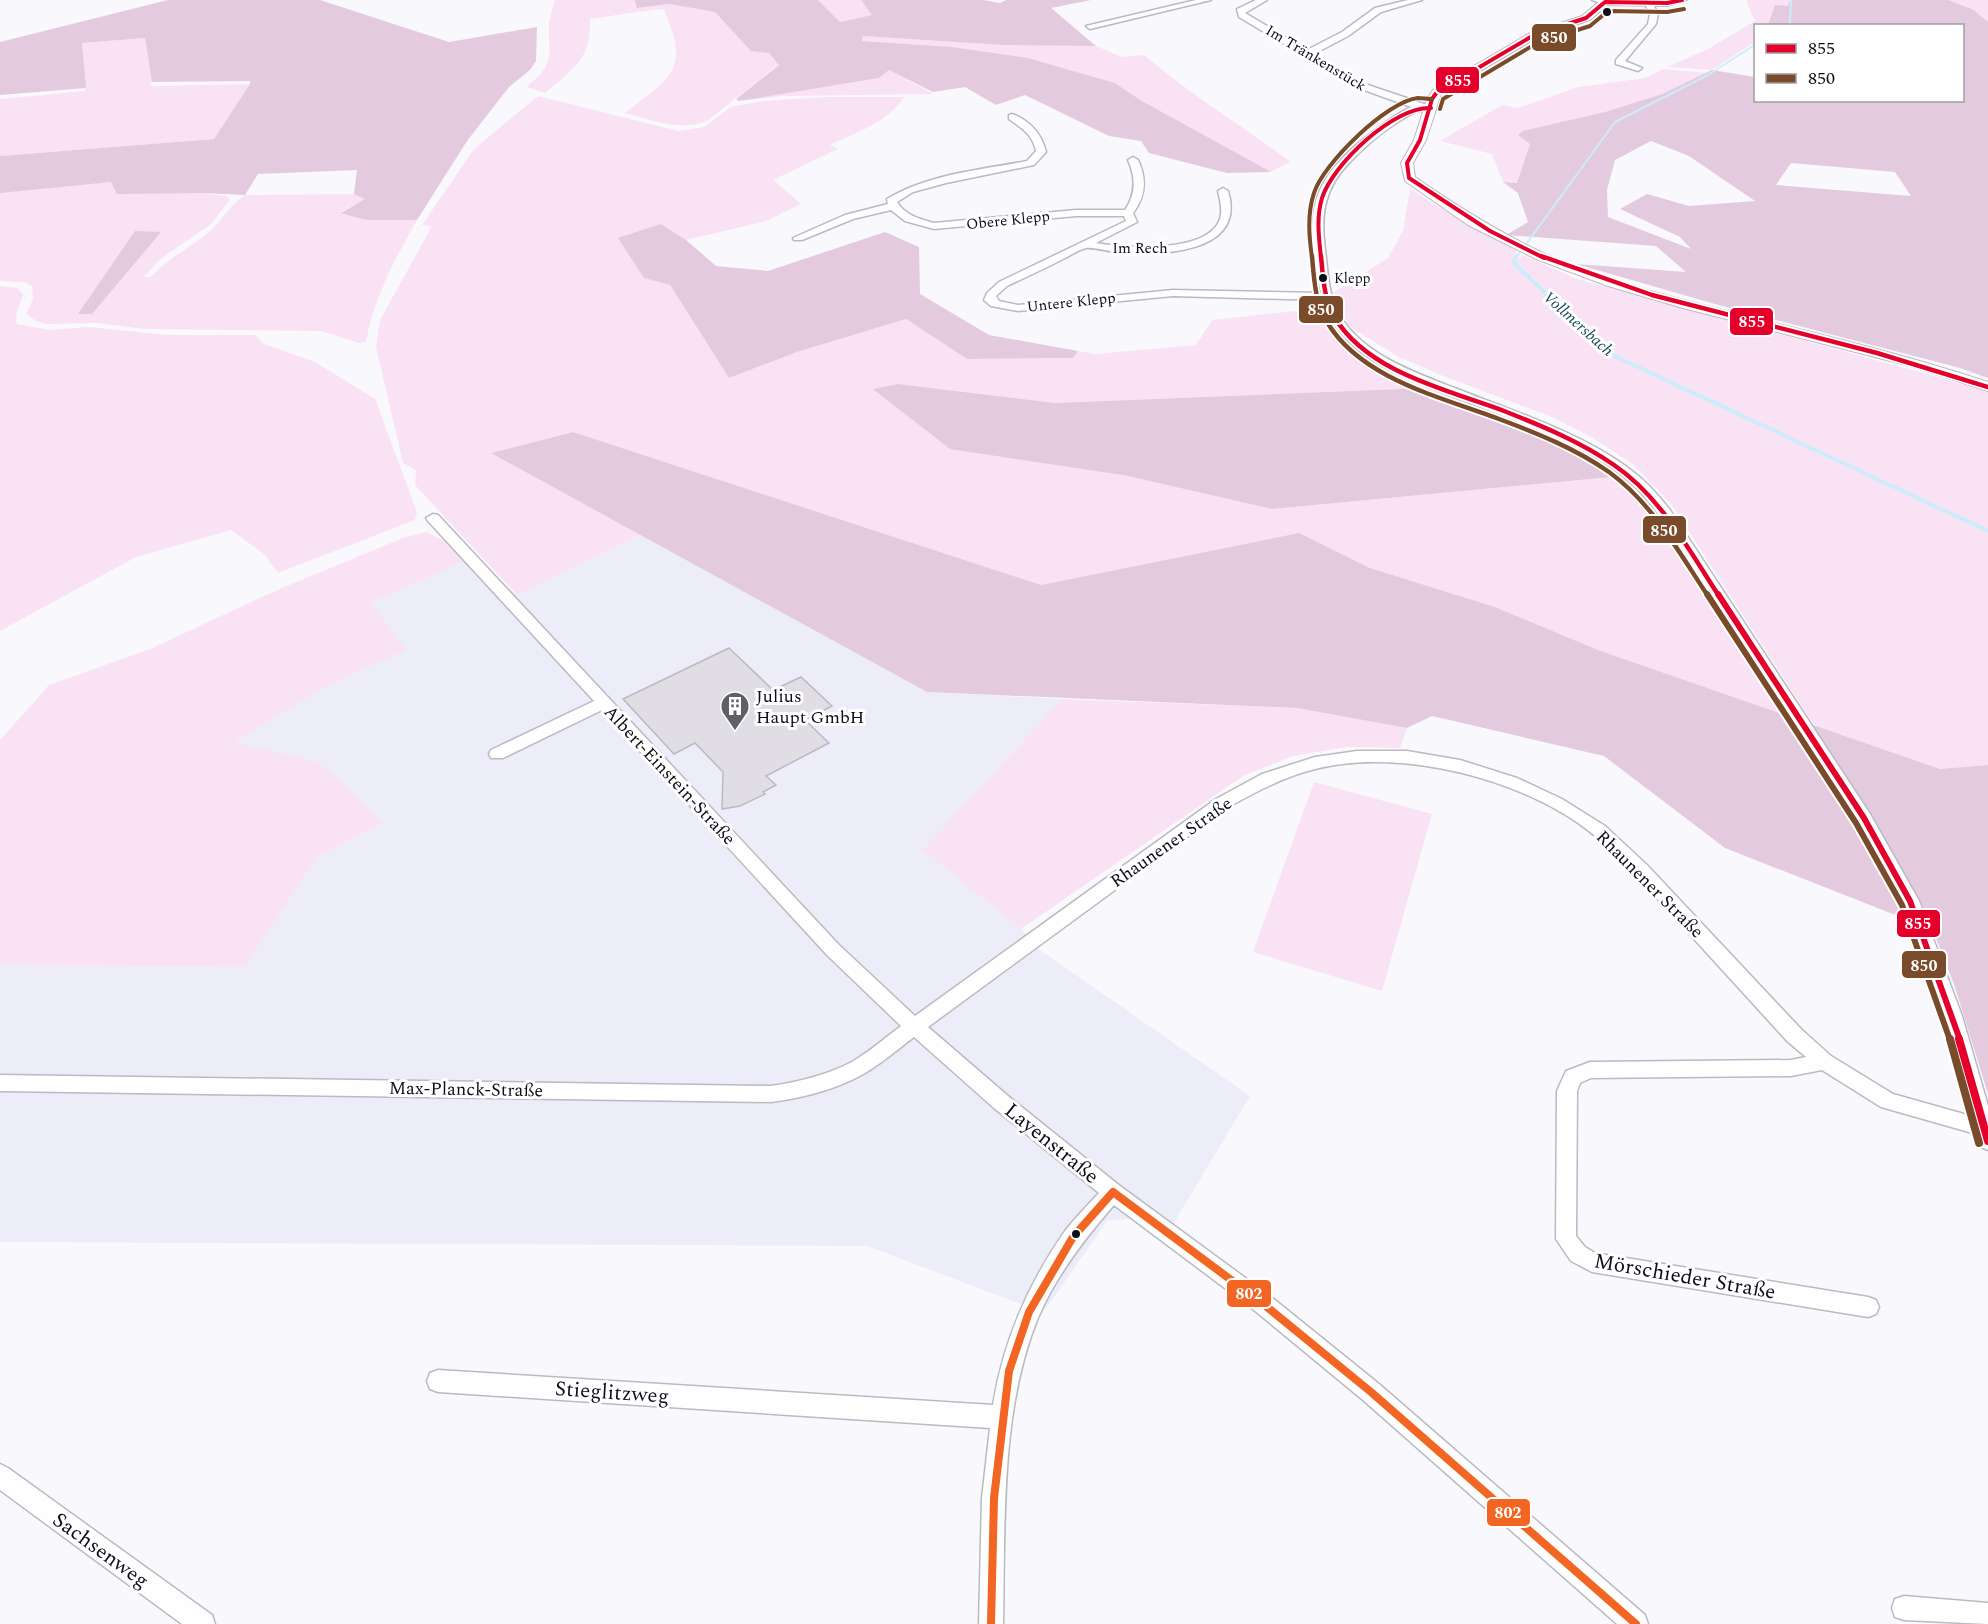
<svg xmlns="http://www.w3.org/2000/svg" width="1988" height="1624" font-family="Spectral,serif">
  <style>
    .built { fill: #ecedf8 }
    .green { fill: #f9e2f4 }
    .forest { fill: #e3cade; fill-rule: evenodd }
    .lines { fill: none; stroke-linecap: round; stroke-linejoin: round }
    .stream-far1 { stroke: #ccecfc; stroke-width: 2 }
    .stream { stroke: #ccecfc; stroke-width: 4 }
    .building { fill: #e0dde4; stroke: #bcb9c0; stroke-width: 1.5 }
    .minor-casing { stroke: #b9bac2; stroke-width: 3 }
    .major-casing { stroke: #b9bac2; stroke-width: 2 }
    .minor { fill: #fefeff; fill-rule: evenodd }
    .major { fill: #fefeff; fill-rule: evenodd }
    .bus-1-far3-casing { stroke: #fff; stroke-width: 6 }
    .bus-1-far2-casing { stroke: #fff; stroke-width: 8 }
    .bus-1-far1-casing { stroke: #fff; stroke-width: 10 }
    .bus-1-casing { stroke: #fff; stroke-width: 12 }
    .bus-2-far3-casing { stroke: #fff; stroke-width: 6 }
    .bus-2-far2-casing { stroke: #fff; stroke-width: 8 }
    .bus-2-far1-casing { stroke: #fff; stroke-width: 10 }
    .bus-2-casing { stroke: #fff; stroke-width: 12 }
    .bus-3-casing { stroke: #fff; stroke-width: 12 }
    .bus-1-far3 { stroke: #e4002b; stroke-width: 4 }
    .bus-1-far2 { stroke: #e4002b; stroke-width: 4.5 }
    .bus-1-far1 { stroke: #e4002b; stroke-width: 6 }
    .bus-1 { stroke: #e4002b; stroke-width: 8 }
    .bus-2-far3 { stroke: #7a4b2a; stroke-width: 4 }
    .bus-2-far2 { stroke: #7a4b2a; stroke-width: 4.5 }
    .bus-2-far1 { stroke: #7a4b2a; stroke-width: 6 }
    .bus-2 { stroke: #7a4b2a; stroke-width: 8 }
    .bus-3 { stroke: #f26522; stroke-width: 8 }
    .bus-dot { fill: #0d0d18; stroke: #fff; stroke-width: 2 }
    .labels { text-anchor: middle; stroke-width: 6; stroke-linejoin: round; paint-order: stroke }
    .far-bus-label { font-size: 14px; fill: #0d0d18; stroke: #fff; text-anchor: start }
    .far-street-label { font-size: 15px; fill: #0d0d18; stroke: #fff }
    .far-water-label { font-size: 16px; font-style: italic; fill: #19495b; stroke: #fff }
    .poi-label { font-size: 18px; fill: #0d0d18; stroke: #fff; text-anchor: start }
    .street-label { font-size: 18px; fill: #0d0d18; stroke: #fff }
    .near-street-label { font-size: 21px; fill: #0d0d18; stroke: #fff }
    .line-badge { stroke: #fff; stroke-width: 2 }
    .badge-label { font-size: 16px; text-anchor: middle; font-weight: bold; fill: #fff }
  </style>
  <rect width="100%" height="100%" fill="#f9f9fd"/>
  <path class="built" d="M642,534L927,692L1062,699L924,850L1021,929L1040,950L1250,1096L1163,1241L1130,1219L1108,1220L1045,1310L1018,1303L867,1246L0,1242V965L245,967L317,857L384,823L320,763L235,742L321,689L406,650L370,602L466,561L517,595Z"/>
  <path class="green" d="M555,0H635V8L668,4L715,12L751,50L769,53L779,64L707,121C679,132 653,120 625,113C670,77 691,71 664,10L658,9L590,19C592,59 573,69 545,93L527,87C533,80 542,75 546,66C553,51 547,38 549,23C550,16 553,7 555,0Z
    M818,0H861L873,15L840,22Z
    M1746,0H1790L1789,6L1768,25L1756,26L1755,42L1712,70L1667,67L1708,49L1755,21Z
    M1948,0H1988V22L1974,10Z
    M863,36L1003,45L1096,46L1122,57L1144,55C1190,94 1242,126 1291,162L1270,172L1142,101L1115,83L1028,58L952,47L862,41Z
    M145,38L152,82L150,86L250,84L214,139L0,156V99L85,91L82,43Z
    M1663,69L1708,73L1662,94L1605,112L1530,144L1517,183L1503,182L1492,154L1440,141L1502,105L1518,108L1578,87L1645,78Z
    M889,70L934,94L783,96L739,101L879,78Z
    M538,96L678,131L704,127L731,107L762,101L826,97H904C887,123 857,132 830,145L838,149L773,180L801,204L766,221L686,240L661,224L644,278L669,284L729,378L797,352L906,319L967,359L1072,358L1078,351L1095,354L1196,345L1212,320L1315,309C1346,351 1379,368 1426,388L1055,403L898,384L874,389L1123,475L1272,509L1622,476L1642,497L1784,715L1598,650L1495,607L1370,568L1299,533L1041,585L573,432L492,453L642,534L517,595L415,485L416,470L403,463L376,347L380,320L432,226L422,225L474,149Z
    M111,182L227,196L230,200L211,224L159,260L144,277H151C170,255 196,246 215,226C226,215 231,204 245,195L354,194L366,199L341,212L366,220H417C395,259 374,297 366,342L359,343L321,331L144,329L96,323L46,324L36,321L26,314L33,299L32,286L24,282L0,281V191Z
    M1410,188L1432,203L1517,251L1512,262L1523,255L1577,279L1920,372L1988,392V765L1940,769L1814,725L1671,504L1634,465L1593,438L1552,417L1438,374L1397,356L1352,328L1340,311L1334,292L1388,258L1403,231Z
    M0,286L17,288L23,294C21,305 14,313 17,324L50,330L88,327L169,335H255L264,344L315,362L375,399L417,512L415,520L278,573L264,554L231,530L136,557L0,631Z
    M427,532L444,541L466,561L371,602L406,650L321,689L235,742L320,763L384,823L317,857L245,967L0,965V740L49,685L150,649L275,591L405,537Z
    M1062,699L1297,708L1407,728L1400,748L1347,747L1293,756L1243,776L1021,929L923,850Z
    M1314,782L1432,814L1382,991L1253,952Z"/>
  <path class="forest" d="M168,0H320L449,42L537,27L536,61L530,70L509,87L467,141L417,220H366L341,213L365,199L354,194L357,170L258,174L245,195L202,193L117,194L111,182L0,193V156L214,139L250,84V81L152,82L145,38L82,43L86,88L0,95V42Z
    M635,0H818L840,22L872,15L861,0H983L1000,3L1006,0H1091L1051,8L1096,46L1003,45L863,36L862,41L952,47L1028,58L1115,83L1142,101L1271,172L1227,173L1149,153L1141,141L1109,136L1025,95L996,105L965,87L933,92L889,70L879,78L739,101L736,99L779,65L769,53L751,51L715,12L669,4L636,8Z
    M1790,0H1948L1974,10L1988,22V378L1960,368L1715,304L1576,264L1686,272L1656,246L1506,235L1528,222L1518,193L1503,182L1517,183L1530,144L1518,135L1523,131L1605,112L1662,94L1712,70L1755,77L1756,100H1962V26L1768,25L1775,5L1788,6ZM1651,141L1689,156L1755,201L1689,206L1647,194L1620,209L1680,237L1691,249L1608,217L1607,190L1615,160ZM1791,163L1895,172L1911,196L1776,185Z
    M661,224L686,240L716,266L768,271L885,232L919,247L920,294L989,335L1078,351L1073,358L967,359L906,319L797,352L729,378L670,285L644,278L618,238Z
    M135,231L161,232L92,314H78Z
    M898,384L1055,403L1426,388L1554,437L1605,464L1622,476L1272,509L1123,475L950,449L873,389Z
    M573,432L1041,585L1299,533L1370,568L1495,607L1598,650L1940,769L1988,765V1094L1954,984L1935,936L1908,920L1725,848L1604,756L1432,716L1407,728L1297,708L927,692L491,453Z"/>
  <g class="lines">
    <path class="stream-far1" d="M1785,26L1790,23L1791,0
      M1516,258L1615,122L1708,75L1756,44"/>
    <path class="stream" d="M1517,256L1513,262L1608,353L1988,531"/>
  </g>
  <path class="building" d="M729,648L773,690L801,677L832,706L805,720L829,743L766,776L776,785L763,792L765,794L740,806L722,809L723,772L695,743L674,754L623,699Z"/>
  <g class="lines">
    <g class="minor-casing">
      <path id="minor" d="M1196,0H1211L1090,29L1086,26Z
        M1256,0H1267L1245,13L1307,50L1342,32L1375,8L1408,0H1422L1381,12L1348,36L1314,54L1362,83L1436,108C1429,113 1422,109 1415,112C1392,124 1368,143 1350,162C1325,187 1320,214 1325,249C1328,272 1328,299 1342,319C1366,355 1413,372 1452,387C1508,409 1585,434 1632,471C1647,482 1659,496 1670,510L1870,814L1919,901L1962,1016L1988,1106V1150L1981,1147L1976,1134L1881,1107L1822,1070L1791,1076L1591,1078L1580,1083L1577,1091L1576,1236L1585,1247L1595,1253L1868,1297L1876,1300L1879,1307L1876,1314L1868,1317L1592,1272L1571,1261L1556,1239L1557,1091L1566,1071L1590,1062L1791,1060L1806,1057L1787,1041C1749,999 1711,958 1674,917C1648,889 1623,859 1594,835C1526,779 1401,747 1315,769C1283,777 1256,792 1228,807L928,1027L1008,1096L1120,1186L1270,1296L1379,1384L1645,1615L1648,1624H1617L1363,1400L1254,1310L1114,1205C1086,1237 1055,1277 1038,1318C1000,1409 1005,1526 1003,1624H979L982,1498L990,1428L438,1392L430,1389L427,1381L430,1373L438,1370L993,1405C1003,1342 1028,1284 1065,1231C1075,1218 1088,1205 1099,1193L994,1108L914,1037C898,1049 882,1063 865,1073C837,1089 803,1098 771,1102L0,1091V1075L771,1086C798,1082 827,1075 852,1062C869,1052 885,1038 901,1026L827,955L602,710L503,758H491L489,754L491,750L594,701L428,521L426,518L433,514L438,515L839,945L915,1016L1216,799L1262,774L1315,757L1357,751H1407L1460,760L1517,778L1562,799L1605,826L1647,865L1801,1029L1831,1056L1893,1094L1971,1116L1944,1016L1901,901L1858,822L1659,515C1646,498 1633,482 1615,470C1565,437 1504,417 1449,395C1417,382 1383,370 1356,348C1340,335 1328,320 1322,300L1173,296L1018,311L991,306L984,300L987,293L999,282L1126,221L1124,216H1076L934,229L905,221L891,210L853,219L802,240H794L793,238L845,215L888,204L887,199C928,174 980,170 1027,161L1036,151C1033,135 1022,128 1009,119V115L1012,114C1029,120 1042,134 1046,152L1034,165L946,183L913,192L897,202C905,215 919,219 934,223L1076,210H1125C1136,194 1136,178 1128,160L1133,157L1138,160C1147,179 1146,196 1133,213L1137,222L1096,243C1125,248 1208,254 1220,219C1223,210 1220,200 1218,191L1223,188L1228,191C1247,254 1160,256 1118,252C1109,252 1095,247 1086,248C1080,249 1071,255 1065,258C1046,268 1026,277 1007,286L996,296L999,301L1018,305L1173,290L1321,293C1306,222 1304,186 1365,138C1379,127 1395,114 1411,107L1356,87L1239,17L1237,9Z
        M1592,0H1607L1609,2L1605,4Z
        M1649,2H1652L1658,14L1656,24L1625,61L1642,68L1638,71L1616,64V60L1648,24L1650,14L1645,4Z
        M0,1464L8,1468L212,1615L215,1624H182L0,1490Z
        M1904,1596L1988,1603V1624L1904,1620L1895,1617L1892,1608L1895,1599Z"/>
    </g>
    <g class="major-casing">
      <path id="major" d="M1601,0H1687L1667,6L1607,5L1590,20L1538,37L1441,94L1426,140L1413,163L1415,177C1457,206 1497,231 1543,253C1608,282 1679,299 1747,316C1828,336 1909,356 1988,382V391L1910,366L1683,308L1608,286L1536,259L1468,225L1405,181L1401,163L1414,140L1427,99L1433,90L1530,33L1582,16Z"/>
    </g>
    <use href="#minor" class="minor"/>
    <use href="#major" class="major"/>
    <g class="bus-1-far3-casing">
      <path id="bus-1-far3" d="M1321,258C1319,238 1316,218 1322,198C1333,164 1394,106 1431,108
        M1544,258L1490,231L1409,178L1407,163L1420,140L1432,99L1437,92L1534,35L1586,18L1605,2L1667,3L1682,0"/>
    </g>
    <g class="bus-1-far2-casing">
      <path id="bus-1-far2" d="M1321,256C1323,277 1324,300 1335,318C1369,373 1448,390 1504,411C1542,426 1581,442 1614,465C1661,497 1688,549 1719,596
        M1541,256L1652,295L1877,353L1988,387"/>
    </g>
    <g class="bus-1-far1-casing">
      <path id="bus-1-far1" d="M1718,594L1864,818L1910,901L1960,1040"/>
    </g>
    <g class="bus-1-casing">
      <path id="bus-1" d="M1959,1039L1988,1141"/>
    </g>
    <g class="bus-2-far3-casing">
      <path id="bus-2-far3" d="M1440,109L1443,99L1537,43L1590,26L1608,11L1667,12L1684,9
        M1312,258C1309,236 1307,214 1314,193C1323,164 1387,101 1418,98C1422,98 1428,99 1432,99"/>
    </g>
    <g class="bus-2-far2-casing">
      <path id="bus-2-far2" d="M1312,256C1314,278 1315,303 1327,322C1361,379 1441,397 1499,419C1537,433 1576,449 1609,472C1653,504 1678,551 1708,596"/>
    </g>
    <g class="bus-2-far1-casing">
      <path id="bus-2-far1" d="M1707,594L1856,823L1902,905L1950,1040"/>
    </g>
    <g class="bus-2-casing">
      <path id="bus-2" d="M1950,1039L1979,1143"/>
    </g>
    <g class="bus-3-casing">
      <path id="bus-3" d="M1113,1192L1262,1303L1371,1392L1636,1624
        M991,1624L994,1498L1009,1371L1029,1312L1073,1237L1113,1192"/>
    </g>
    <use href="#bus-1-far3" class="bus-1-far3"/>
    <use href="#bus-1-far2" class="bus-1-far2"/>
    <use href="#bus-1-far1" class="bus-1-far1"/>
    <use href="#bus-1" class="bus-1"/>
    <use href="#bus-2-far3" class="bus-2-far3"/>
    <use href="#bus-2-far2" class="bus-2-far2"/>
    <use href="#bus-2-far1" class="bus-2-far1"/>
    <use href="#bus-2" class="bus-2"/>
    <use href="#bus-3" class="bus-3"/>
  </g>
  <defs>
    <g id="building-pin" transform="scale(1.5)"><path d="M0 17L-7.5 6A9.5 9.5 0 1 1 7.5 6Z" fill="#606068" stroke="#fff"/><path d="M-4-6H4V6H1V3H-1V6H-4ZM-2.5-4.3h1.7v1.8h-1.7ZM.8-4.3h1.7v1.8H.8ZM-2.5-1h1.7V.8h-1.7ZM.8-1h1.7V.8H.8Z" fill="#fff"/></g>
  </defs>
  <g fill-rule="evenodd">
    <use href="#building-pin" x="735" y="706"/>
  </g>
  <g class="bus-dot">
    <circle cx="1607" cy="12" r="5"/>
    <circle cx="1323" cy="278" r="5"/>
    <circle cx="1076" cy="1234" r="5"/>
  </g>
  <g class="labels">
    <g class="far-bus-label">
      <text x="1334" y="283">Klepp</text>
    </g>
    <g class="far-street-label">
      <text transform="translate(1316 58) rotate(31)" y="5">Im Tränkenstück</text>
      <text transform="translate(1008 220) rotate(-6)" y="5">Obere Klepp</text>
      <text x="1140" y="253">Im Rech</text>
      <text transform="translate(1071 302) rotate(-6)" y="5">Untere Klepp</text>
    </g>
    <g class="far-water-label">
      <text transform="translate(1579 323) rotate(42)" y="6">Vollmersbach</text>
    </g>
    <g class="poi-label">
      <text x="756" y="702">Julius<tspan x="756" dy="21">Haupt GmbH</tspan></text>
    </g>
    <g class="street-label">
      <text transform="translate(670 775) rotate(47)" y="6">Albert-Einstein-Straße</text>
      <text transform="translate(1171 842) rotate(-35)" y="6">Rhaunener Straße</text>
      <text transform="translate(1650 884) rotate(45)" y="6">Rhaunener Straße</text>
      <text transform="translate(466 1089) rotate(1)" y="6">Max-Planck-Straße</text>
    </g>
    <g class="near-street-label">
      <text transform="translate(1052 1143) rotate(39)" y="7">Layenstraße</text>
      <text transform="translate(1685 1276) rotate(10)" y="7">Mörschieder Straße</text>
      <text transform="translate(612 1392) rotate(4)" y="7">Stieglitzweg</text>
      <text transform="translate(101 1550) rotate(36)" y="7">Sachsenweg</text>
    </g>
  </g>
  <g class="line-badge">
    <rect x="1531" y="23" width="46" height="29" rx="6" fill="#7a4b2a"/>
    <rect x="1435" y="66" width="45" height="28" rx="6" fill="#e4002b"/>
    <rect x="1298" y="295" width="46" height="29" rx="6" fill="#7a4b2a"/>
    <rect x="1729" y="307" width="45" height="29" rx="6" fill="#e4002b"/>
    <rect x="1642" y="515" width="45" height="29" rx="6" fill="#7a4b2a"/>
    <rect x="1896" y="909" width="45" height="29" rx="6" fill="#e4002b"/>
    <rect x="1901" y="950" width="46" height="29" rx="6" fill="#7a4b2a"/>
    <rect x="1226" y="1279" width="46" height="29" rx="6" fill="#f26522"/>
    <rect x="1486" y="1498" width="45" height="29" rx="6" fill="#f26522"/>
  </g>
  <g class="badge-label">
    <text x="1554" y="43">850</text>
    <text x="1458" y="86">855</text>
    <text x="1321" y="315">850</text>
    <text x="1752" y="327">855</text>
    <text x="1664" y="536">850</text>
    <text x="1918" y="929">855</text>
    <text x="1924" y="971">850</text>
    <text x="1249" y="1299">802</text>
    <text x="1508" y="1518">802</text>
  </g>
  <rect x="1754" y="24" width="210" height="78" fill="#ffffff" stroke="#9e9ea3" stroke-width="1.5"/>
  <rect x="1766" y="44" width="30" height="9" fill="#e4002b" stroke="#9e9ea3" stroke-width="1.5"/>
  <text x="1808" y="54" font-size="18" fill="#0d0d18">855</text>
  <rect x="1766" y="74" width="30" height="9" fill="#7a4b2a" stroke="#9e9ea3" stroke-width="1.5"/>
  <text x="1808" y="84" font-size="18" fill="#0d0d18">850</text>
</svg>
